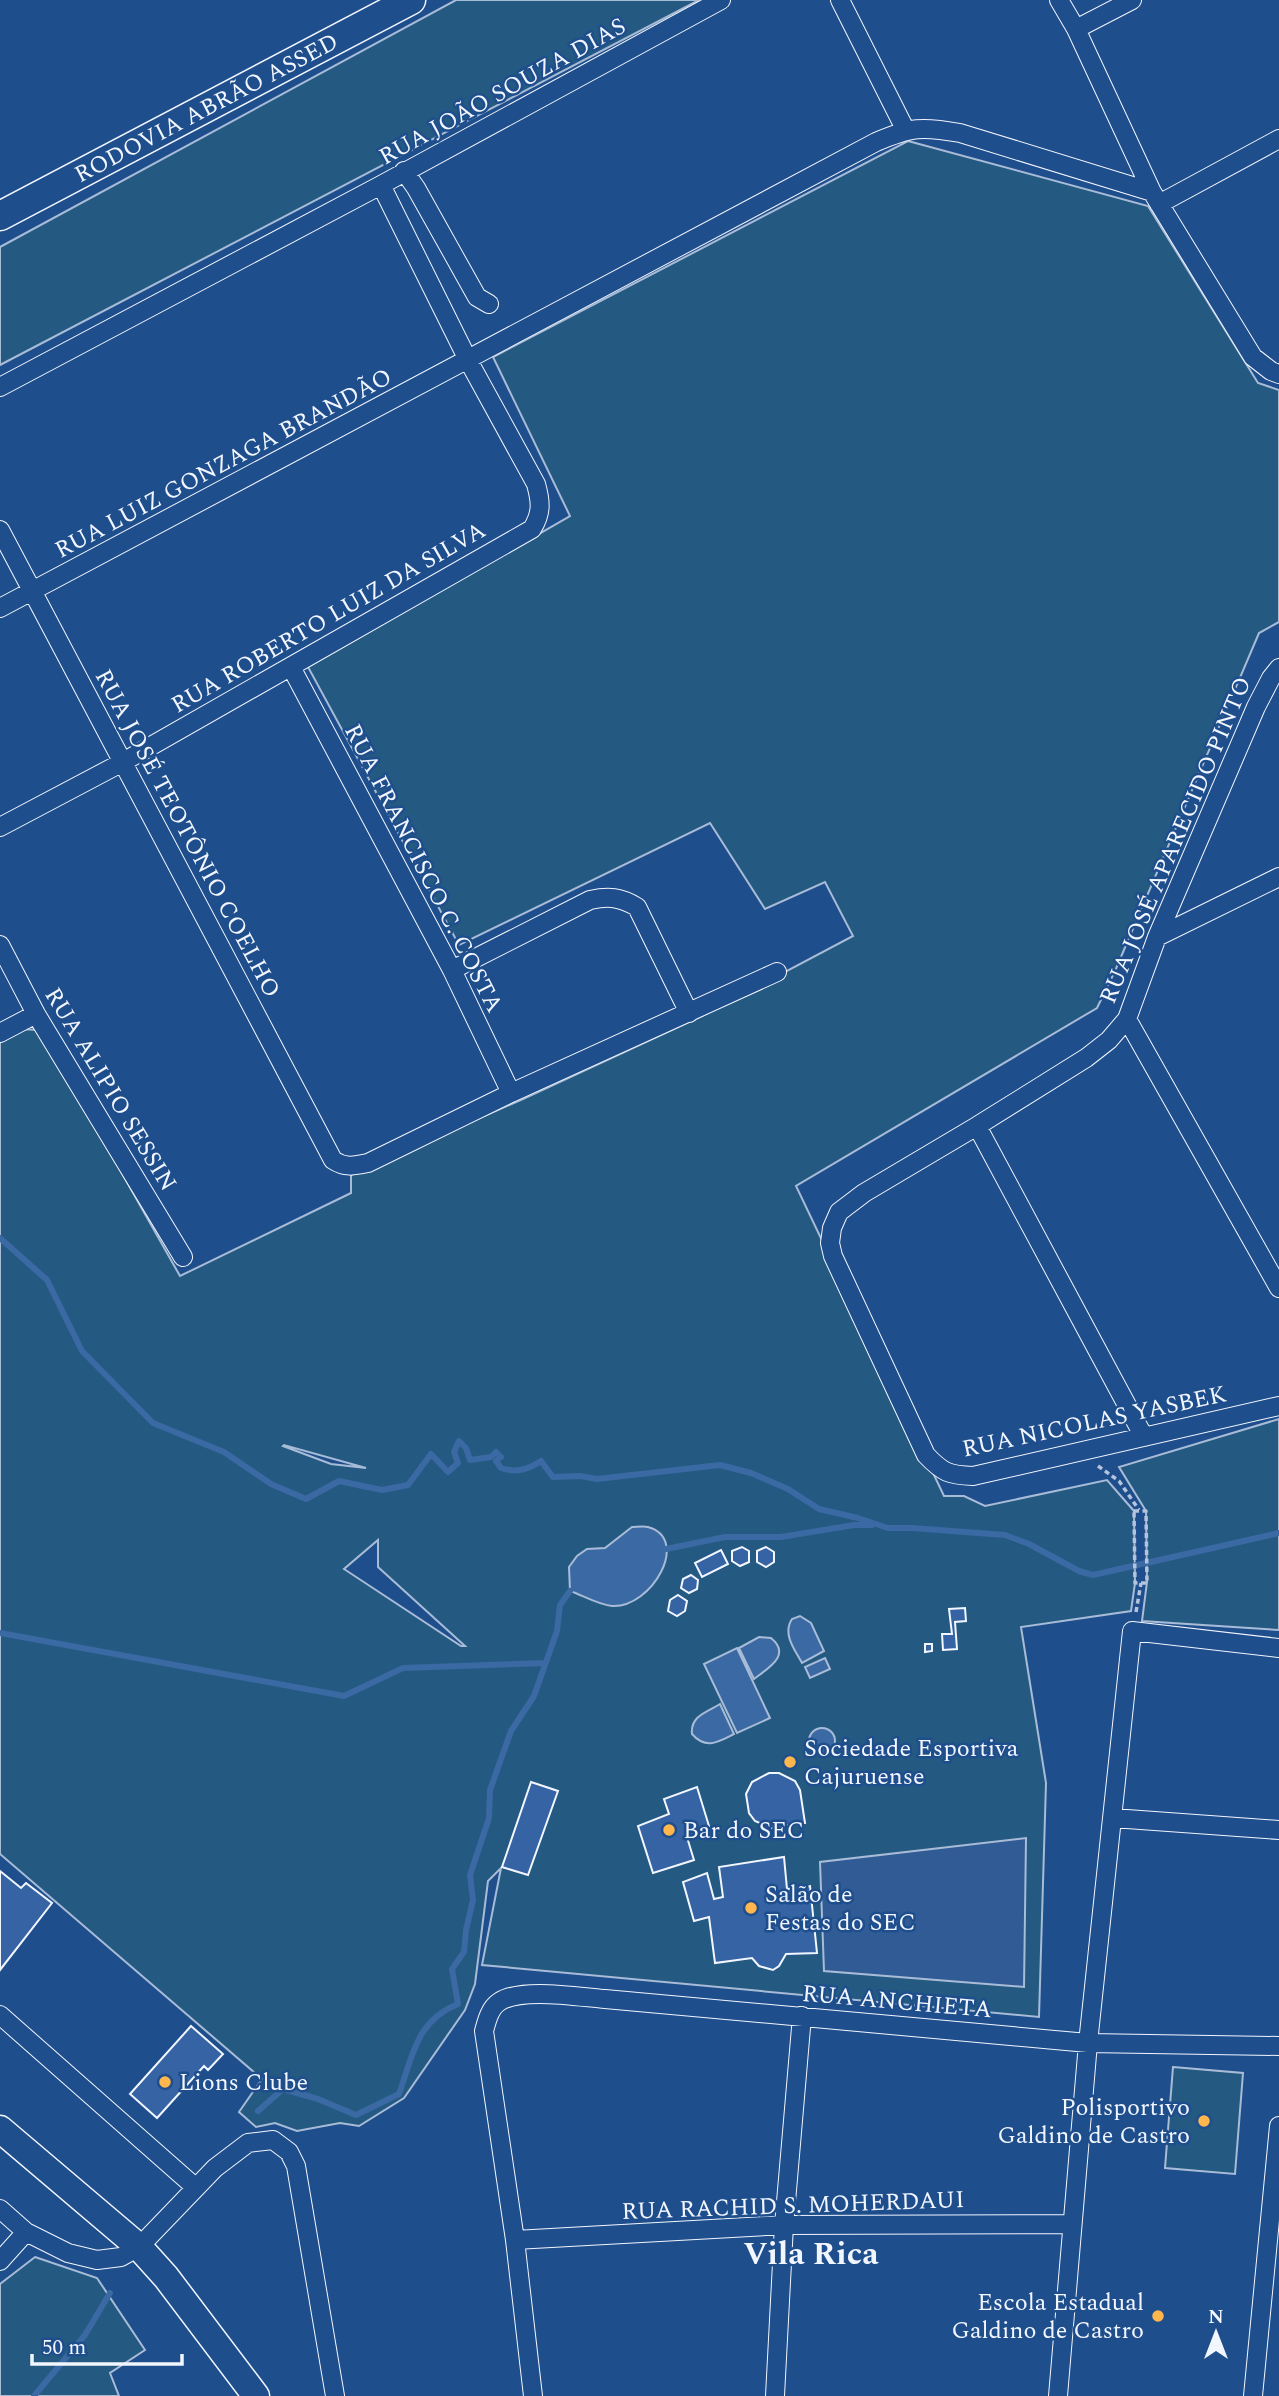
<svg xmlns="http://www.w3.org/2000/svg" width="1279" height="2396" font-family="Spectral,serif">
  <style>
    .green { fill: #245a82; stroke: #a8bbd7; stroke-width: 2; fill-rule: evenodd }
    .parking { fill: #305b95; stroke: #a8bbd7; stroke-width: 2 }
    .water { fill: #3b69a3; stroke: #a8bbd7; stroke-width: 2 }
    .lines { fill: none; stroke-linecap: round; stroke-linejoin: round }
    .stream { stroke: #3b69a3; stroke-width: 6 }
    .building { fill: #3563a3; stroke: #f2f6ff; stroke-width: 2 }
    .minor-casing { stroke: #f2f6ff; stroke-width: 20 }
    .secondary-casing { stroke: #f2f6ff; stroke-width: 29 }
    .primary-casing { stroke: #f2f6ff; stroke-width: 31 }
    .path { stroke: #b3c4dc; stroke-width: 3.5; stroke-dasharray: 5 3.5; stroke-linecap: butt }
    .minor { stroke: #1f4e8c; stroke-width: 18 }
    .secondary { stroke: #1f4e8c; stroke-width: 26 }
    .primary { stroke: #1f4e8c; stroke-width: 28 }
    .poi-dot { fill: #ffb74d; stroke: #1f4e8c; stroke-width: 2.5 }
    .labels { text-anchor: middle; stroke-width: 5; stroke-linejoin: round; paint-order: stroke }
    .street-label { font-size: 24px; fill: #f2f6ff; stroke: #1f4e8c }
    .poi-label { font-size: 24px; fill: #f2f6ff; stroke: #1f4e8c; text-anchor: start }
    .district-label { font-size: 32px; font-weight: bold; fill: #f2f6ff; stroke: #1f4e8c }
  </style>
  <rect width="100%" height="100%" fill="#1f4e8c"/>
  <path class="green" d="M456,0H699L0,365V247Z
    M908,141L1148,206L1258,383L1279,390V622L1259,633L1115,971L1097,1008L796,1186L944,1496H964L985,1506L1107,1480L1134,1511L1135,1583L1131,1611L1021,1627L1046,1783L1039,2017L482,1965L501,1868L488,1881L475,1984L465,2010L404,2098L359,2126L340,2123L297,2131L275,2123L256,2127L239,2112L262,2079L0,1854V1039L18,1029L41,1030L180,1276L351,1193V1175L523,1099L702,1016L853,936L825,882L765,909L710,823L459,945L308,667L570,516L493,357ZM283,1446L284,1445L366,1468L331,1464ZM378,1540V1567L465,1646H461L344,1569Z
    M1279,1419V1630L1142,1621L1147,1582L1146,1511L1119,1467Z
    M1173,2067L1243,2073L1235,2174L1165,2168Z
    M35,2257L97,2278L145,2350L110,2373L119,2396H0V2284Z"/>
  <path class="parking" d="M1026,1838L1024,1987L824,1971L820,1862Z"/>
  <path class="water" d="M632,1527C636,1527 644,1526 648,1527C691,1539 652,1608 612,1606C599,1605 582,1595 570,1591L569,1567L577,1556L587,1549L605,1548Z
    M800,1616L811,1623L824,1651L802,1663C795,1650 782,1634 792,1619Z
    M759,1637L771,1638C792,1655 768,1668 754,1679L739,1648Z
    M737,1648L770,1718L737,1733L704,1664Z
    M825,1658L830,1669L810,1678L805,1667Z
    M720,1704L734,1734C718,1742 706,1750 692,1734C690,1716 707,1712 720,1704Z
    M809 1741a13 13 0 1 1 26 0a13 13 0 1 1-26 0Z"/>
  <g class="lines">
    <path class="stream" d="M0,1238L47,1280L82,1351L153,1423L224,1452L271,1484L306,1499L339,1481L382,1490L408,1485L431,1454L448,1472L458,1463L454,1452L459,1441L466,1448L470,1460L491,1457L496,1452L501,1457L496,1461L501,1468C516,1473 527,1470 541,1461L553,1477L580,1476L597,1479L720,1465L751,1473L788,1489L819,1509L858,1518L888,1528H912L1005,1535L1029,1544L1079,1571L1093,1575L1279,1533
      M666,1549L725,1537H781L854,1525H872
      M0,1633L344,1696L403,1668L545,1663
      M258,2111L283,2089L318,2099L356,2115L399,2094C413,2055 416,2021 458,2004L452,1969L464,1952L466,1930L473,1900L470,1875L489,1818L490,1790L511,1731L534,1696L557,1631L560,1605L570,1591
      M34,2396L85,2335L110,2293"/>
  </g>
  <path class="building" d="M742,1547L749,1551V1562L740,1566L732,1561V1551Z
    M766,1547L774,1552V1562L766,1567L757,1562V1551Z
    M721,1550L728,1564L702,1577L695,1563Z
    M691,1575L698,1580L697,1589L689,1593L681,1588L683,1579Z
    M678,1595L687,1601L685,1611L677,1616L668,1611L670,1600Z
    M965,1608L966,1621L955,1622L957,1649L943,1650L942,1634H952L949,1609Z
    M925,1644H932V1651L925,1652Z
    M769,1773H779L795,1781L800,1790L805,1823L771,1828L755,1821L749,1813L746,1794L752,1782Z
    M531,1782L558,1791L528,1875L502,1867Z
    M697,1787L709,1826L686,1834L694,1860L653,1873L638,1826L669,1814L664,1799Z
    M784,1857L787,1889L810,1886L817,1953L786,1954L779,1966L773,1970L759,1966L752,1958L715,1963L709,1917L694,1921L683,1882L707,1873L714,1899L723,1897L719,1867Z
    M0,1871L21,1888L26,1883L52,1903L0,1970Z
    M191,2026L223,2054L208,2070L204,2066L157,2118L130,2094Z"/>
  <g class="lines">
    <g class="minor-casing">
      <path id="minor" d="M840,0L905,129
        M1059,0L1076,29L1152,192L1253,357L1271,371L1279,374
        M1076,29L1132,0
        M404,171L416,188L477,297L489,304
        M1159,204L1279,139
        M0,387L381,185L721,0
        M0,530L333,1160C345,1168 354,1166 368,1163L511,1093L777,972
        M0,608L876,142C911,127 922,126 960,133L1152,192
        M291,667L452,970L511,1093
        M1279,668L1271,678L1256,707L1157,937L1127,1019L1109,1040L1086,1058L977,1126L864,1193L839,1212L832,1228L830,1243L833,1256L926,1455C943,1473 949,1475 973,1476L1279,1406
        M0,827L123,762L532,529C542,513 541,502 536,484L468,360L381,185
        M1157,937L1279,877
        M0,945L36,1014L183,1257
        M452,970L590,900C609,896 620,897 637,907L689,1013
        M1127,1019L1279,1288
        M0,1033L36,1014
        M977,1126L1144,1437
        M1113,1818L1279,1830
        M0,2015L195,2187
        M0,2209L26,2232L68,2253L97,2260L121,2257L139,2247L215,2168L248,2143L273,2140L289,2152L296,2166L335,2396
        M515,2240L784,2225L1072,2224
        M0,2261L26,2232
        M533,2396L515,2240L484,2031C487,2020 490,2008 499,2002C521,1987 579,1997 605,1999L1088,2043L1279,2046
        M775,2396L784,2225L802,2016
        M1058,2396L1088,2043L1132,1631L1279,1648
        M1253,2396L1279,2126"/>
    </g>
    <g class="secondary-casing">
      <path id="secondary" d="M0,2129L139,2247L166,2277L256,2396"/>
    </g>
    <g class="primary-casing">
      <g id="primary">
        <path id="s1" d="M0,216L411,0"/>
      </g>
    </g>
    <path class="path" d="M1098,1466L1119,1481L1139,1510
      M1134,1511H1146L1147,1583H1135Z
      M1136,1612L1141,1583"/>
    <use href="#minor" class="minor"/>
    <use href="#secondary" class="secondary"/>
    <use href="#primary" class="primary"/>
  </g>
  <g class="poi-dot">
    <circle cx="790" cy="1762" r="7"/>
    <circle cx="669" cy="1830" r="7"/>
    <circle cx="751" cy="1908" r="7"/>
    <circle cx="165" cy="2082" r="7"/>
    <circle cx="1204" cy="2121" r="7"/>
    <circle cx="1158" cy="2316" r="7"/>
  </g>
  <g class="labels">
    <g class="street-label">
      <text transform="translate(502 91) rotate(-29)" y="8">RUA JOÃO SOUZA DIAS</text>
      <text dy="8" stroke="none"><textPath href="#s1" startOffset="233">RODOVIA ABRÃO ASSED</textPath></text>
      <text transform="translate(223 463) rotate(-28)" y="8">RUA LUIZ GONZAGA BRANDÃO</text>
      <text transform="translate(328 617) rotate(-30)" y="8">RUA ROBERTO LUIZ DA SILVA</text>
      <text transform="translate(188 833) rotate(62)" y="8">RUA JOSÉ TEOTÔNIO COELHO</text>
      <text transform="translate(1175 840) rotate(-67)" y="8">RUA JOSÉ APARECIDO PINTO</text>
      <text transform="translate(424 868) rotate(63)" y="8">RUA FRANCISCO C. COSTA</text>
      <text transform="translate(111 1089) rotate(59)" y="8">RUA ALIPIO SESSIN</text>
      <text transform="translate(1094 1421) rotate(-12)" y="8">RUA NICOLAS YASBEK</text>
      <text transform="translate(897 2001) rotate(5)" y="8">RUA ANCHIETA</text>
      <text transform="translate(793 2205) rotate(-2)" y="8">RUA RACHID S. MOHERDAUI</text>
    </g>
    <g class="poi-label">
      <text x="804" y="1756">Sociedade Esportiva<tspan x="804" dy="28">Cajuruense</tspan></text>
      <text x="683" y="1838">Bar do SEC</text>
      <text x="765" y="1902">Salão de<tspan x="765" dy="28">Festas do SEC</tspan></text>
      <text x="179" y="2090">Lions Clube</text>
      <text x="1190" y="2115" text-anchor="end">Polisportivo<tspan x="1190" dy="28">Galdino de Castro</tspan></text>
      <text x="1144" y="2310" text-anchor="end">Escola Estadual<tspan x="1144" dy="28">Galdino de Castro</tspan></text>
    </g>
    <g class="district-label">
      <text x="811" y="2264">Vila Rica</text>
    </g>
  </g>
  <g transform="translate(1216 2333)" stroke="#1f4e8c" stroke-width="5" paint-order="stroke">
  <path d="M0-5L12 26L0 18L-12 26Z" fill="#f2f6ff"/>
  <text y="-10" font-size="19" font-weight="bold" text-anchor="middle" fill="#f2f6ff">N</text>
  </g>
  <path d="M32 2354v10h150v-10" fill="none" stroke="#f2f6ff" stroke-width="3.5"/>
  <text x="42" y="2354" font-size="21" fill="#f2f6ff" stroke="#1f4e8c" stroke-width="5" paint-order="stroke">50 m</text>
</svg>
